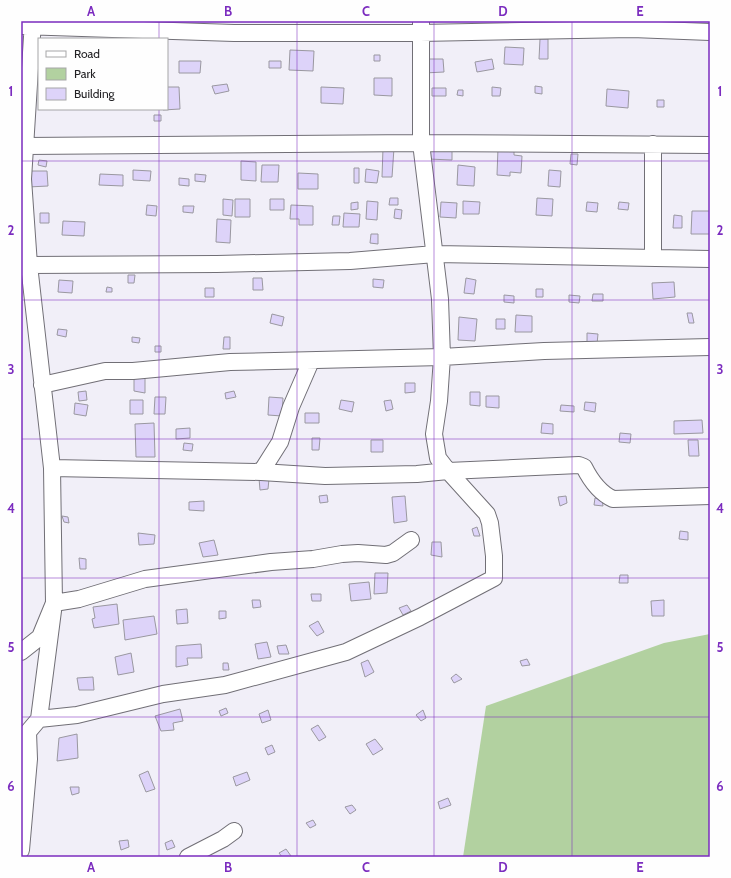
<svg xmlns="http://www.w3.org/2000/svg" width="731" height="878" font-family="Cabin,sans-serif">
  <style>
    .green { fill: #b2d1a0 }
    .building { fill: #ddd3f9; stroke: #9a98a0 }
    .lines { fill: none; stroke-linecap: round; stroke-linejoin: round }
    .street-casing { stroke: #716f76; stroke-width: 18 }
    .street { stroke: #fff; stroke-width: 16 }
    .grid { fill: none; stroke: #7b2cbf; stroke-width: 1; stroke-opacity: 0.55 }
    .neatline { fill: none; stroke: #7b2cbf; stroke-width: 1.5 }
    .grid-label { font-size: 13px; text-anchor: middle; font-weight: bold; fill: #7b2cbf }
  </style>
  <rect width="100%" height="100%" fill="#f1eff8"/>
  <path class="green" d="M710,634V857H463L486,706L664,643Z"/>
  <path class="building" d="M540,39H548V59H539Z
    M505,47L524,48L523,65L504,64Z
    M290,50L314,51L313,71L289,70Z
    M374,55H380V61H374Z
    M424,59H443L444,72L424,73Z
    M492,59L494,69L477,72L475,62Z
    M179,61H201L200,73H179Z
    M269,61H281V68H269Z
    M374,78H392V96L374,95Z
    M227,84L229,91L215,94L212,86Z
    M535,86L542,87V94L535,93Z
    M167,87H179L180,109L163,110V109H167Z
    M321,87L344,88L343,104L321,103Z
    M492,87L501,88L500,96H492Z
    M432,88H446V96H432Z
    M607,89L629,91L628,108L606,106Z
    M458,90H463V96L457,95Z
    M657,100H664V107H657Z
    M154,115H161V121H154Z
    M383,148H394L392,177H382Z
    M428,148L452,149V160L428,159Z
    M498,148L514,149V155L522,156L521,173L510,172V176L497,175Z
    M571,154H578L577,165L570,164Z
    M39,160L47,161L46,167L38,165Z
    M241,161L256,162V181L241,180Z
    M262,165H279L278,182H261Z
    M458,165L475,167L474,186L457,185Z
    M354,168H359V183H354Z
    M366,169L379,171L377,183L365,182Z
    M133,170L151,171L150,181L133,180Z
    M549,170L561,171L560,187L548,186Z
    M28,171H47L48,186L28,187Z
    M298,173L318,174V189H298Z
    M100,174L123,175V186L99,185Z
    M195,174L206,175L205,182L195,181Z
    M179,178L189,179V186L179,185Z
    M390,198H398V205H389Z
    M537,198L553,199L552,216L536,215Z
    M223,199L233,200L232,216L223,215Z
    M235,199H250V217H235Z
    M270,199H284V210H270Z
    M367,201L378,202L377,220L366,219Z
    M463,201L480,202L479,214H463Z
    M358,202V209L351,210V203Z
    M441,202L457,203L456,218L440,217Z
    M587,202L598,203L597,212L586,211Z
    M619,202L629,203L628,210L618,209Z
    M147,205L157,206L156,216L146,215Z
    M291,205L313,206V225H299V219H290Z
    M183,206H194L193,213L183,212Z
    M395,209L402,210L401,219L394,218Z
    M692,211H710V234H691Z
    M40,213H49V223H40Z
    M344,213L360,214L359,227H343Z
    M674,215L682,216V228H673Z
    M333,216H340L339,225H332Z
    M217,219L231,220L230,243L216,242Z
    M63,221L85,222L84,236L62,235Z
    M371,234H378V244L370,243Z
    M128,275H135L134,283H128Z
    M253,278H262L263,290H253Z
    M466,278L476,280L474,294L464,293Z
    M373,279L384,280L383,288L373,287Z
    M59,280L73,281L72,293L58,292Z
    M674,282L675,297L653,299L652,283Z
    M107,287L112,288V292H106Z
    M205,288H214V297H205Z
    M536,289H543V297H536Z
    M593,294H603V301H592Z
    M504,295L514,296V303L504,302Z
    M569,295L580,296L579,303L569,302Z
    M687,313H692L694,323H689Z
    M272,314L284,317L282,326L270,323Z
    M516,315L532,316V332H515Z
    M459,317L477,319L475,341L458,340Z
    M496,319H505V329H496Z
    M58,329L67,330L66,337L57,335Z
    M587,333L598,334L597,344L587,343Z
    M132,337L140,338L139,343L132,342Z
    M224,337H230V349H223Z
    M155,346H161V352H155Z
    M134,376H145V393L134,391Z
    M405,383H415V392L405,393Z
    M86,391L87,400L79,401L78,392Z
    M234,391L236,397L226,399L225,393Z
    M470,392H480V406L470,405Z
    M486,396H499V408L486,407Z
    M155,397H166L165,414H154Z
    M269,397L283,398L282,416L268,415Z
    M130,400H143V414H130Z
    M341,400L354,402L352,412L339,409Z
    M391,400L393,409L386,411L384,401Z
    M585,402L596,403L595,412L584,410Z
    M75,403L88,405L86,416L74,414Z
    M561,405L574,406V412L560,411Z
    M305,413H319V423H305Z
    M702,420L703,433L674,434V421Z
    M154,423L155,457H136L135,424Z
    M542,423L553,424V434L541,433Z
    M190,428V438L176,439V429Z
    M620,433L631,434L630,443L619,442Z
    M312,438H320L319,450H312Z
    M371,440H383V452H371Z
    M688,440H698L699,456H689Z
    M184,443L193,444L192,451L183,450Z
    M259,478L269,479L268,489L260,490Z
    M327,495L328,502L320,503L319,496Z
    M405,496L407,521L394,523L392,497Z
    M566,496L567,503L560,506L558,497Z
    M595,498L602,499L603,506L594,505Z
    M204,501V511L189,510V502Z
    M62,516L68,517L69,523L64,522Z
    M477,527L480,536H474L472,529Z
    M680,531L688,532V540L679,539Z
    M138,533L155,535L154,544L139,545Z
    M214,540L218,555L203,557L199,543Z
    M432,542H441L442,557L431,555Z
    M79,558L86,559V569H80Z
    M375,573H388L387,593L374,594Z
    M620,575H628V583H619Z
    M369,582L371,599L351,601L349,584Z
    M311,594H321V601H312Z
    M252,600H260L261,607L253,608Z
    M664,600V616H652L651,601Z
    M117,604L119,624L94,628L92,619L95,618L93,607Z
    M407,605L411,611L403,615L399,608Z
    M187,609L188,623L177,624L176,610Z
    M219,611H226V618L219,619Z
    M154,616L157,634L125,640L123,620Z
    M318,621L324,632L317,636L309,626Z
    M267,642L271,657L258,659L255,644Z
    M201,644L202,658H187L188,665L176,667V646Z
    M286,645L289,654H279L277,646Z
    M131,653L134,672L118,675L115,657Z
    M527,659L530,665L522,666L520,661Z
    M368,660L374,672L365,677L361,663Z
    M223,663H228L229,670H223Z
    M456,674L462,679L454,683L451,678Z
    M93,677L94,690H79L77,678Z
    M226,708L228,713L221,716L219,711Z
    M180,709L183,721L173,723L174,730L161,731L155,716Z
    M268,710L271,720L262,723L259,714Z
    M423,710L426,718L421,721L416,715Z
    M318,725L326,737L319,741L311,729Z
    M77,734L78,758L57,761L59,738Z
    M375,739L383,749L373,755L366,744Z
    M272,745L275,752L268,755L265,748Z
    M148,771L155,789L146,792L139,775Z
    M247,772L250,780L236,786L233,777Z
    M70,787H79V793L72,795Z
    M448,798L451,805L440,809L438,802Z
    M352,805L356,810L350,814L345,807Z
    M313,820L316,825L310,828L306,823Z
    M128,840L129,847L121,850L119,841Z
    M172,840L175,847L167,850L165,843Z
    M286,849L291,856L290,857H282L279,853Z"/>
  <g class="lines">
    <g class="street-casing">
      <path id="street" d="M21,26L234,33H420L632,29L710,32
        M25,146L421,143L710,145
        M653,258V144
        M29,265L217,264L350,261L435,254L710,259
        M42,385L105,371H133L230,362L442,357L544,351L710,347
        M52,468L261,472L325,476L417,474L448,471L579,465L584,467C590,479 600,493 613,499L710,496
        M261,472L280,442L291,407L311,361
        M21,652L40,637L54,603L79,599L145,579L271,562L313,559L342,554L358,553L386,555L393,553L411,540
        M39,719L77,715L163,694L225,685L346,652L420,617L494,578V556L490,523L487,514L448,471L438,458L434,434L439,401L442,357L440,299L421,143V21
        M21,850L29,759L28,732L39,719L54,603L52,468L29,265L23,179L33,21
        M188,857L223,839L234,831"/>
    </g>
    <use href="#street" class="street"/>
  </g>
  <path class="grid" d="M159,21V39M297,21V857M434,21V857M572,21V857M159,109V857M21,161H710M21,300H710M21,439H710M21,578H710M21,717H710"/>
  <rect width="731" height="878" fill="none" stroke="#fefefe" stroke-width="44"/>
  <rect x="38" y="38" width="130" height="72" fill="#fefefe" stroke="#a6a6a7"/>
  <rect x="46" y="51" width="20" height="6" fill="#ffffff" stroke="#a6a6a7"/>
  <text x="74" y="58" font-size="12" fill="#222124">Road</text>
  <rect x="46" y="68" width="20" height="12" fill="#b2d1a0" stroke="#a6a6a7"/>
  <text x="74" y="78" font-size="12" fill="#222124">Park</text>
  <rect x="46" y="88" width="20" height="12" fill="#ddd3f9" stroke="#a6a6a7"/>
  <text x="74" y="98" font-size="12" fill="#222124">Building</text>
  <rect x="22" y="22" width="687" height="834" class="neatline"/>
  <g class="grid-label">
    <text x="91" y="16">A</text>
    <text x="228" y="16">B</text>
    <text x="366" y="16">C</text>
    <text x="503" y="16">D</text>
    <text x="640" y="16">E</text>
    <text x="11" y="96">1</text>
    <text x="720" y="96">1</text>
    <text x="11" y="235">2</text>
    <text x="720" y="235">2</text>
    <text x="11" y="374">3</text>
    <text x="720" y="374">3</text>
    <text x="11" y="513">4</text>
    <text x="720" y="513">4</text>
    <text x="11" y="652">5</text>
    <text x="720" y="652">5</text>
    <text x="11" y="791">6</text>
    <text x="720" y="791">6</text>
    <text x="91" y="872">A</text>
    <text x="228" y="872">B</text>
    <text x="366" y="872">C</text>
    <text x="503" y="872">D</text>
    <text x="640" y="872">E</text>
  </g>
</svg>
